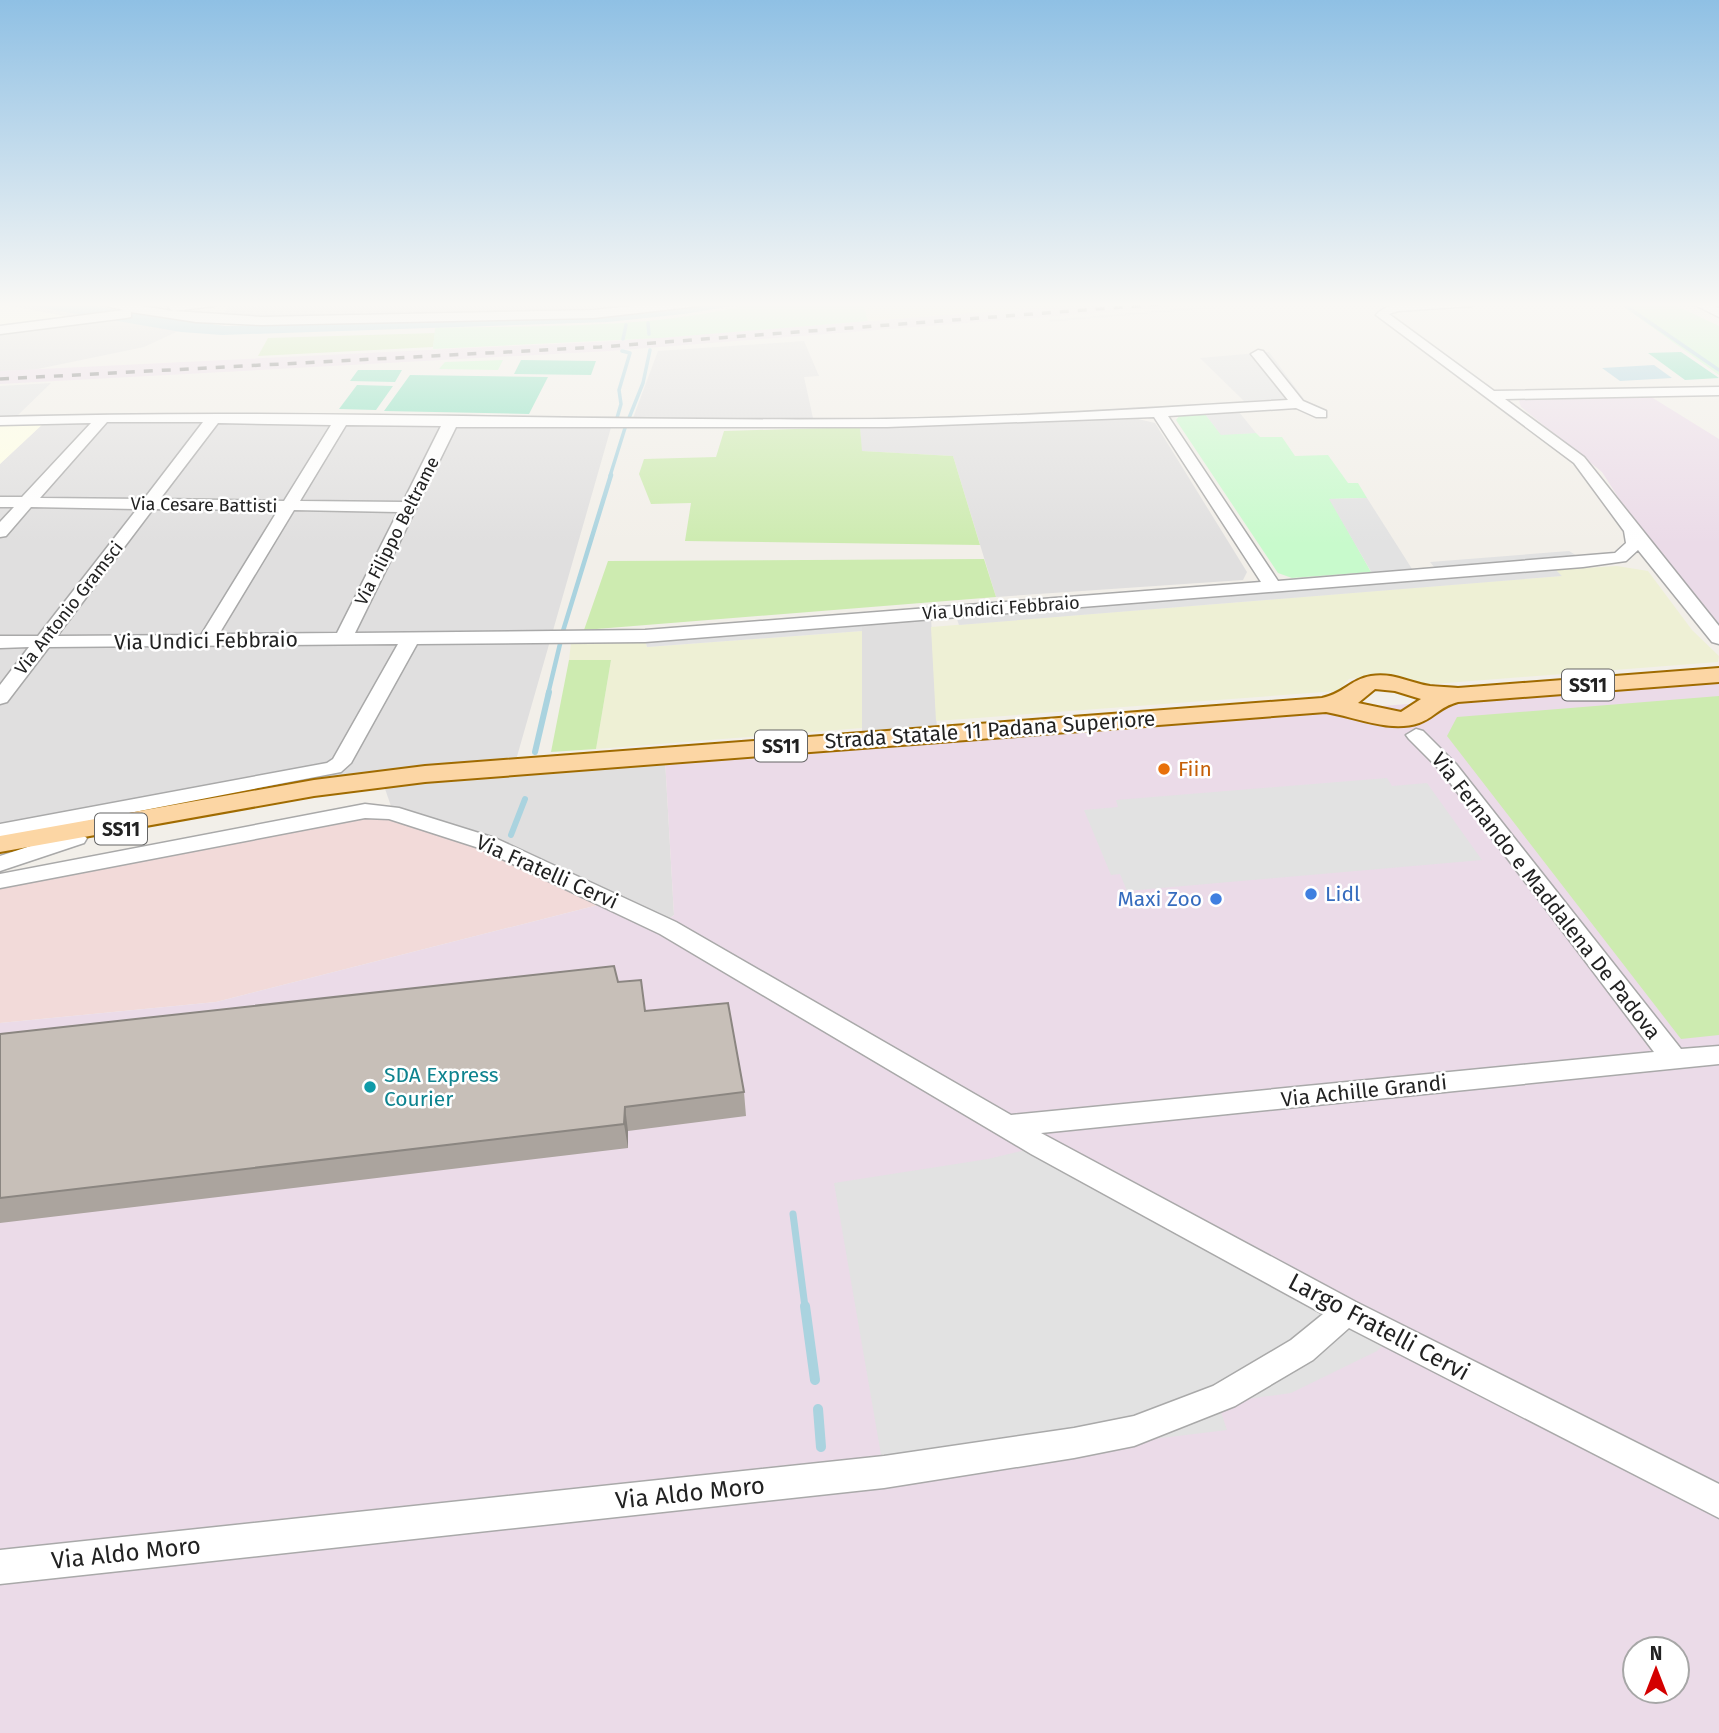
<svg xmlns="http://www.w3.org/2000/svg" width="1719" height="1733" font-family="'Fira Sans',sans-serif">
  <style>
    .residential { fill: #e0dfdf }
    .commercial { fill: #f2dad9 }
    .industrial { fill: #ebdbe8; fill-rule: evenodd }
    .education { fill: #ffffe5 }
    .farmland { fill: #eef0d5 }
    .grass { fill: #cdebb0 }
    .park { fill: #c8facc }
    .pitch { fill: #88e0be }
    .parking { fill: #e2e2e2 }
    .water { fill: #aad3df }
    .lines { fill: none; stroke-linecap: round; stroke-linejoin: round }
    .stream-far4 { stroke: #aad3df; stroke-width: 3.5 }
    .stream-far3 { stroke: #aad3df; stroke-width: 4.5 }
    .stream-far2 { stroke: #aad3df; stroke-width: 6 }
    .stream-far1 { stroke: #aad3df; stroke-width: 7 }
    .stream { stroke: #aad3df; stroke-width: 10 }
    .minor-casing { stroke: #a9a9a9; stroke-width: 3 }
    .major-casing { stroke: #a06b00; stroke-width: 4 }
    .minor { fill: #fff; fill-rule: evenodd }
    .major { fill: #fcd6a4; fill-rule: evenodd }
    .rail { stroke: #707070; stroke-width: 3.5; stroke-dasharray: 9 9; stroke-linecap: butt }
    .wall { fill: #aba49e }
    .shaded-wall { fill: #8b8681 }
    .building { fill: #c7bfb8; stroke: #8b8681; stroke-width: 2 }
    .food-dot { fill: #e8710a; stroke: #fff; stroke-width: 2.5 }
    .shop-dot { fill: #3f7fe0; stroke: #fff; stroke-width: 2.5 }
    .culture-dot { fill: #0f9aa8; stroke: #fff; stroke-width: 2.5 }
    .labels { text-anchor: middle; stroke-width: 5; stroke-linejoin: round; paint-order: stroke }
    .far-street-label { font-size: 18px; fill: #222; stroke: #fff }
    .shield { fill: #fff; stroke: #646464; stroke-width: 2 }
    .shield-label { font-size: 19px; font-weight: bold; fill: #222 }
    .street-label { font-size: 21px; fill: #222; stroke: #fff }
    .food-label { font-size: 21px; fill: #c56008; stroke: #fff; text-anchor: start }
    .shop-label { font-size: 21px; fill: #366cbe; stroke: #fff; text-anchor: start }
    .culture-label { font-size: 21px; fill: #0d838f; stroke: #fff; text-anchor: start }
    .near-street-label { font-size: 24px; fill: #222; stroke: #fff }
  </style>
  <rect width="100%" height="100%" fill="#f2efe9"/>
  <path class="residential" d="M0,302H33L187,327L144,347L33,370L0,371Z
    M235,302H705L633,313L213,322Z
    M804,341L819,376L804,377L813,418H633L658,351Z
    M48,419L612,424L514,767L425,774L0,844V464Z
    M1138,419L1155,423L1247,572L1243,580L996,597L953,456L861,451L860,427Z
    M931,617L937,730L862,736V623Z
    M665,759L674,915L665,922L393,812L383,783Z"/>
  <path class="commercial" d="M377,813L484,845L606,903L216,1002L0,1023V885Z"/>
  <path class="industrial" d="M1110,302H1235L609,351L0,384V371L615,341Z
    M1648,395L1719,439V628L1644,538L1602,472L1521,407L1519,401L1524,397Z
    M1719,681V1733H0V1023L216,1002L606,903L658,928L674,915L665,759ZM1635,1649H1677V1691H1635Z"/>
  <path class="education" d="M0,304L70,317L0,326Z
    M45,422L0,464V424Z"/>
  <path class="farmland" d="M863,302H1110L868,321Z
    M1617,566L1648,571L1692,630L1719,656L1718,662L1421,685L1396,677L1372,676L1349,679L1338,691L936,721L931,627L1561,576L1556,570Z
    M862,631V728L596,749L611,660H569L571,643L645,639L647,647Z"/>
  <path class="grass" d="M435,333L433,347L258,356L268,338Z
    M860,427L862,451L953,456L980,545L685,541L691,503L651,504L639,474L644,459L716,457L724,431Z
    M984,559L996,597L584,630L608,561Z
    M569,660H611L596,749L551,752Z
    M1719,696V1035L1681,1039L1447,736L1457,717Z"/>
  <path class="park" d="M758,302H863L868,321L660,338L433,349L435,328C542,325 655,330 758,302Z
    M1617,302H1685L1677,306L1719,326V375Z
    M503,360L498,370L439,369L445,362Z
    M1205,414L1221,434L1256,433L1260,437H1282L1295,456L1328,455L1348,483H1358L1367,498L1330,499L1371,572L1292,578L1278,573L1176,420L1180,415Z"/>
  <path class="pitch" d="M1681,352L1719,378L1685,380L1648,353Z
    M521,360L596,361L591,375L514,374Z
    M358,370H402L395,382L350,381Z
    M410,375L548,377L529,414L384,411Z
    M357,385L393,386L376,410L339,409Z"/>
  <path class="parking" d="M1256,302H1285L1050,322L1048,320Z
    M1269,352L1304,399L1246,403L1200,358Z
    M51,383L16,417L0,418V386Z
    M1239,412L1256,433L1221,435L1205,414Z
    M1367,498L1414,572L1373,575L1329,499Z
    M1569,551L1579,557L1435,568L1430,562Z
    M1556,570L1562,576L959,625L956,616Z
    M862,623V631L647,647L645,639Z
    M1387,778L1392,786L1427,783L1482,860L1127,891L1120,874L1111,875L1084,810L1118,807L1116,800Z
    M1041,1146L1393,1336L1377,1351L1291,1393L1218,1403L1227,1430L884,1472L834,1183L988,1159Z"/>
  <path class="water" d="M8,302H67L225,326L322,324L756,302L684,314L608,322L222,335L181,332Z
    M1654,365L1672,378L1620,381L1602,368Z"/>
  <g class="lines">
    <path class="stream-far4" d="M1620,302L1719,370
      M648,323L649,334
      M623,339L626,325
      M617,418L621,404L619,390L630,353L622,351
      M629,418L643,383L650,350
      M610,476L625,428"/>
    <path class="stream-far3" d="M563,631L611,475
      M548,694L560,644"/>
    <path class="stream-far2" d="M535,752L549,692
      M511,835L525,799"/>
    <path class="stream-far1" d="M793,1214L805,1307"/>
    <path class="stream" d="M805,1306L815,1380
      M818,1409L821,1447"/>
    <g class="minor-casing">
      <path id="minor" d="M88,302H115L173,311L168,307L170,304L219,302L213,306L174,311L262,317L594,310L670,302H705L699,306L594,318L262,325L196,322L131,312V317L126,318L0,334V326L124,310Z
        M1478,302L1472,306L1398,311L1389,314L1494,391L1719,387V395L1505,399L1584,457L1719,626V644L1712,642L1638,550L1626,561L1583,567L645,642L417,644L351,763L341,772L0,838V824L327,763L333,759L398,644L49,647L7,702L0,704V685L29,647L0,648V636H38L137,509L31,507L6,536L0,537V522L14,507H0V497H22L91,423L0,425V417C295,408 590,422 886,419C1020,417 1154,408 1288,400L1251,354L1258,350L1263,351L1303,401L1326,411V417H1316L1296,408L1168,416L1278,581L1615,553L1626,543L1624,531L1574,463L1376,315C1390,296 1455,300 1478,302ZM1154,417L1261,582L645,630L355,633L456,427H887ZM107,422H203L144,499L40,498ZM218,423L331,425L284,501L160,499ZM346,425L441,426L403,502L300,501ZM153,509L278,510L201,635L57,636ZM294,510L398,512L337,633L219,634Z
        M1689,302H1704L1719,308V317Z
        M1416,729L1423,731L1456,764L1681,1049L1719,1046V1064L1041,1133L1356,1302L1719,1484V1518L1349,1328L1313,1360L1235,1406L1134,1446L1074,1458L884,1488L0,1584V1550L884,1456L1074,1428L1134,1416L1213,1386L1291,1340L1323,1314L1031,1154L660,934L479,848L389,819L365,818L0,888V874L365,804L399,808L495,838L676,922L1011,1115L1654,1052L1442,772L1409,739L1406,735Z
        M76,831L87,838L84,843L0,871V856Z"/>
    </g>
    <g class="major-casing">
      <path id="major" d="M1719,668V682L1458,702C1439,707 1434,718 1419,723C1390,733 1355,717 1326,712L425,782L314,796L0,852V836L314,780L425,766L1322,698C1345,693 1349,680 1371,676C1392,672 1410,683 1430,686C1439,687 1449,687 1458,688ZM1375,689L1395,691L1421,699L1401,712L1358,703Z"/>
    </g>
    <use href="#minor" class="minor"/>
    <use href="#major" class="major"/>
    <path class="rail" d="M0,379L600,347L1189,302"/>
  </g>
  <path class="wall" d="M618,982L645,1011L744,1092L746,1116L628,1131V1148L0,1223V1034Z"/>
  <path class="shaded-wall" d="M625,1107L628,1131V1148L624,1124Z"/>
  <path class="building" d="M614,966L618,982L641,980L645,1011L728,1003L744,1092L625,1107L624,1124L0,1198V1034Z"/>
  <linearGradient id="sky" x2="0" y2="1"><stop stop-color="#8fc0e4"/><stop offset="0.56" stop-color="#f9f8f5"/><stop offset="1" stop-color="#f9f8f5" stop-opacity="0"/></linearGradient>
  <rect width="1719" height="544" fill="url(#sky)"/>
  <circle class="food-dot" cx="1164" cy="769" r="7"/>
  <g class="shop-dot">
    <circle cx="1311" cy="894" r="7"/>
    <circle cx="1216" cy="899" r="7"/>
  </g>
  <circle class="culture-dot" cx="370" cy="1087" r="7"/>
  <g class="labels">
    <g class="far-street-label">
      <text transform="translate(204 505) rotate(1)" y="6">Via Cesare Battisti</text>
      <text transform="translate(397 531) rotate(-63)" y="6">Via Filippo Beltrame</text>
      <text transform="translate(69 608) rotate(-52)" y="6">Via Antonio Gramsci</text>
      <text transform="translate(1001 608) rotate(-4)" y="6">Via Undici Febbraio</text>
    </g>
    <g class="shield">
      <rect x="1562" y="669.5" width="52" height="31" rx="5"/>
      <rect x="755" y="730.5" width="52" height="31" rx="5"/>
      <rect x="95" y="813.5" width="52" height="31" rx="5"/>
    </g>
    <g class="shield-label">
      <text x="1588" y="692">SS11</text>
      <text x="781" y="753">SS11</text>
      <text x="121" y="836">SS11</text>
    </g>
    <g class="street-label">
      <text transform="translate(206 641) rotate(-1)" y="7">Via Undici Febbraio</text>
      <text transform="translate(990 730) rotate(-4)" y="7">Strada Statale 11 Padana Superiore</text>
      <text transform="translate(547 872) rotate(24)" y="7">Via Fratelli Cervi</text>
      <text transform="translate(1546 896) rotate(52)" y="7">Via Fernando e Maddalena De Padova</text>
      <text transform="translate(1364 1091) rotate(-6)" y="7">Via Achille Grandi</text>
    </g>
    <g class="food-label">
      <text x="1178" y="776">Fiin</text>
    </g>
    <g class="shop-label">
      <text x="1325" y="901">Lidl</text>
      <text x="1202" y="906" text-anchor="end">Maxi Zoo</text>
    </g>
    <g class="culture-label">
      <text x="384" y="1082">SDA Express<tspan x="384" dy="24">Courier</tspan></text>
    </g>
    <g class="near-street-label">
      <text transform="translate(1379 1327) rotate(28)" y="8">Largo Fratelli Cervi</text>
      <text transform="translate(690 1493) rotate(-6)" y="8">Via Aldo Moro</text>
      <text transform="translate(126 1553) rotate(-6)" y="8">Via Aldo Moro</text>
    </g>
  </g>
  <g transform="translate(1656 1670)"><circle r="33" fill="#ffffff" stroke="#a7a7a7" stroke-width="2"/>
  <path d="M0-5L12 26L0 18L-12 26Z" fill="#d40000"/>
  <text y="-10" font-size="19" font-weight="bold" text-anchor="middle" fill="#222222">N</text>
  </g>
</svg>
